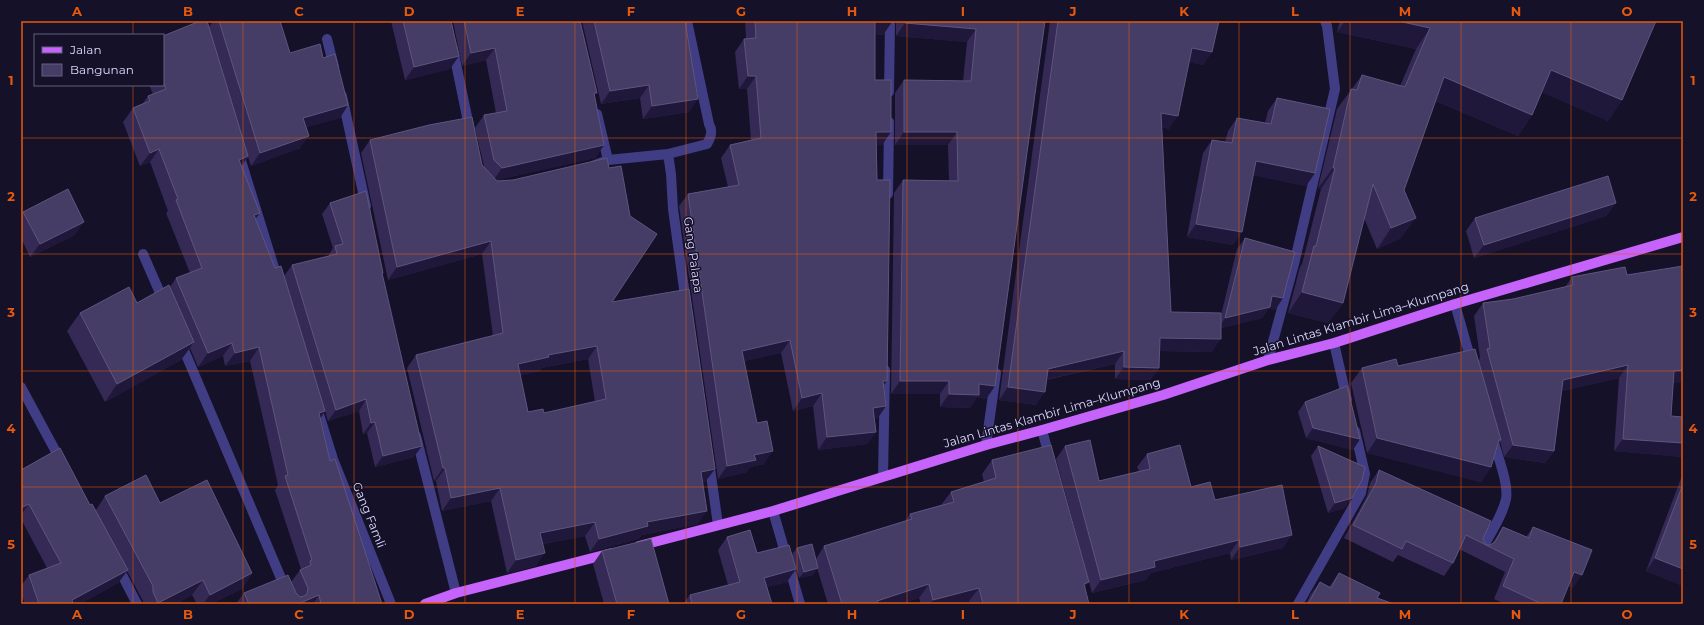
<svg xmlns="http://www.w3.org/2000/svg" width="1704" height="625" font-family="Montserrat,sans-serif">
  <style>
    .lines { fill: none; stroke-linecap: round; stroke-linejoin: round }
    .minor { stroke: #413d85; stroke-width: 10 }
    .major { stroke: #c563fa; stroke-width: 10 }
    .wall { fill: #342a55; fill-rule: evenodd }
    .shaded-wall { fill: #20183b }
    .building { fill: #463d67; stroke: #5e557f; fill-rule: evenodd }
    .grid { fill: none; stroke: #e8590c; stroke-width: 1; stroke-opacity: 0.55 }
    .labels { text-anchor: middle; stroke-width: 3; stroke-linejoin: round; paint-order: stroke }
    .street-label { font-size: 12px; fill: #ddd8fe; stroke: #151128 }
    .neatline { fill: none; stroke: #e8590c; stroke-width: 1.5 }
    .grid-label { font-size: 13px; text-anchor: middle; font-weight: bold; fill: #e8590c }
  </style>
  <rect width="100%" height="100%" fill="#151128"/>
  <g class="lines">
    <path class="minor" d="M327,39L334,67
      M453,49L470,131
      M889,92L890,21
      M342,96L366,206
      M238,151L276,274
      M668,154L671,174L673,209L686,303
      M608,160L668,154L707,144C711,137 713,131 709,124L687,21
      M595,165L608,160L597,114
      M888,194L889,122
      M143,254L164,302
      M1455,304L1472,364
      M181,343L292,604
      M1334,343L1347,400
      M1268,360L1294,264L1335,89L1327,26L1325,21
      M21,387L62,463
      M317,408L333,459L391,604
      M1042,430L1050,459
      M416,436L456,593
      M986,445L996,373
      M709,461L718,525
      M883,476L885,370
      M773,511L800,604
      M1480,552C1489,536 1502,517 1506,499C1509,483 1497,455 1493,439
      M117,565L137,604
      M1298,604L1361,493L1365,474L1355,431"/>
    <path class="major" d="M639,546L773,511L986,445L1042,430L1163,395L1268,360L1334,343L1455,304L1683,237
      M425,604L456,593L612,553"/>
  </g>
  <path class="wall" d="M213,21H280L290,53L323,58L348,105L340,118L306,127L300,148L251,166L248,157L242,166L256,219L275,268L284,276L292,265L328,256L333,248L322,214L330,203L382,274L414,457L375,467L367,433L363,434L359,411L328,421L325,411L321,418L330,461L382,604H236L244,593L291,582L300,570L301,569L275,490L278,485L250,361L225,366L223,356L198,367L190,348L181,360L105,402L67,331L80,313L137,303L170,287L176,278L190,273L166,213L168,211L150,162L140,166L123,122L133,108L143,103L148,96L153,94L149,85H163V36L209,27Z
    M391,21H451L450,69L405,80Z
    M453,21H580L604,145L595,158L497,180L612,302L715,469L705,482L702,483L698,524L642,535L638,539L590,552L585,536L543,544L536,566L507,573L491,501L442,511L436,481H434L407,368L416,355L493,336L482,254L388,280L361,153L370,140L482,165L484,166L475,128L484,115L496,113L486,60L462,66ZM588,359L595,402L544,413L528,412L520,375L540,371L541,368Z
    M582,21H685L689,112L643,119L640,98L601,104Z
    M745,21H892L883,35L875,34V80L891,132L882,145H876L877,180L884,385L886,406L877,419H874L876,432L867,444L818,450L813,406L793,411L781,353L744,361L764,464L750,467L747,472L718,479L679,206L688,194L728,187L721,158L730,145L751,140L747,89H739L735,52L744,39H746Z
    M896,21H1045L995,386L986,399L977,397L970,408L940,407V394H891L894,193L903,180L949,181L948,145H895V93L904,80L963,81L967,42L896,36Z
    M1050,21H1219L1212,52L1203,65L1189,62L1169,129L1162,127L1171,312L1221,315L1237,249L1245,238L1283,298L1275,310L1269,308L1262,318L1221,328L1212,352L1159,351V368L1150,380L1115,379V364L1046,380L1036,405L999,400Z
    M1340,21H1656L1622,100L1608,121L1542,92L1532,115L1518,136L1436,101L1404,190L1401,238L1377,249L1364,218L1343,303L1328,323L1288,313L1300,267L1302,264L1321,189L1318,188L1337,109L1362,75L1400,86L1416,49L1337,32Z
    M1277,98L1315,173L1306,186L1253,175L1242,232L1233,245L1187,237L1203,153L1212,140L1225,142L1228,131L1237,118L1265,123L1268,111Z
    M1616,203L1606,216L1474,258L1466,231L1475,218Z
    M23,212L75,235L30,257L21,238V215Z
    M1627,275L1673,383L1671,416L1683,417V457L1614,451L1619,378L1562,391L1554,451L1545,463L1504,457L1500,441L1498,445L1491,467L1481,482L1367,453L1351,383L1362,368L1479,360L1480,357L1474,316L1483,303L1513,299L1565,287L1572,277Z
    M1305,402L1360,439L1353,450L1306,438L1298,412Z
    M1065,446L1099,481L1139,471L1137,467L1147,454L1191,487L1215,500L1283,548L1231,560L1230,553L1151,573L1146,580L1092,593L1056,459Z
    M1318,446L1345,508L1328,513L1311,456Z
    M992,460L1089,582L1085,587L1089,604H970L969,601L960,604H921L919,598L901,604H828L817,568L813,575L799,578L792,554L797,548L816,559L824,546L905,521L910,514L941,505L951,492L984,482L982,474Z
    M21,470L90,505L96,510L105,496L160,503L252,573L242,589L211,604H197L192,595L176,604H143V601L127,571L118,583L80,604H25L21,593V586L29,575L47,568L21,519Z
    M1379,470L1483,539L1486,545H1490L1492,544L1503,527L1526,537L1533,527L1573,588L1568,586L1561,604H1505L1494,599L1505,572L1459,549L1453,563L1444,576L1398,555L1393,562L1344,538L1367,496L1370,483Z
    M1683,473V586L1646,571Z
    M727,537L757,553L787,582L767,587L772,604H683L690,595L728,585L718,550Z
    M602,551L669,604H604L593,564Z
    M1339,573L1377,598L1394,604H1306L1310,595L1320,582L1329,587Z"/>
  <path class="shaded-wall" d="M874,21H881L892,22L883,35L866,33Z
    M1345,21H1398L1430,28L1416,49L1337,32Z
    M905,23L976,29L967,42L896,36Z
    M495,48L486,60L462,66L471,53Z
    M1192,48L1212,52L1203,65L1183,61Z
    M459,56L450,69L405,80L414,67Z
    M1551,70L1622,100L1608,121L1537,90Z
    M748,76H756L747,89H739Z
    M1444,77L1532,115L1518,136L1430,98Z
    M649,85L640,98L601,104L610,91Z
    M698,99L689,112L643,119L652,106Z
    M348,105L340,118L294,131L303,118Z
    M1161,113L1178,116L1169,129L1152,125Z
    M876,132H891L882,145H867Z
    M904,132H957L948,145H895Z
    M309,136L300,148L251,166L260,153Z
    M604,145L595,158L493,181L502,168Z
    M159,149L150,162L140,166L150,153Z
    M248,156L238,170L239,160Z
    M1256,161L1315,173L1306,186L1246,174Z
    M1333,168H1335L1321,189L1318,188Z
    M1616,203L1606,216L1474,258L1484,245Z
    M260,213L250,226L254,215Z
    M1416,218L1401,238L1377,249L1391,228Z
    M84,222L75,235L30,257L40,244Z
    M1196,224L1242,232L1233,245L1187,237Z
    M491,241L482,254L388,280L397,267Z
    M1302,292L1343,303L1328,323L1288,313Z
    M1272,296L1283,298L1275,310L1269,308L1262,318L1218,329L1225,318Z
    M1160,338L1221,339L1212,352L1151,351Z
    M790,340L781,353L733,364L742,351Z
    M194,342L181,360L105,402L117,384Z
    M232,343L223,356L198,367L208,353Z
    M597,346L588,359L541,368L540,371L509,377L518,364L548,355Z
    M259,347L250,361L225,366L235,353Z
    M1124,351L1115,364L1039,381L1048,369Z
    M1628,365L1619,378L1554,393L1563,380Z
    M1124,367L1159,368L1150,380L1115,379Z
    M1683,370V382L1665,384L1674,371Z
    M883,381H887L878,393Z
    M900,381H949L940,394H891Z
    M979,384L995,386L986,399L977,397L970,408L940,407L949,394Z
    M1008,387L1045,392L1036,405L999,400Z
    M822,393L813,406L793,411L802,398Z
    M366,399L359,411L328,421L336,410Z
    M886,406L877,419L864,420L873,408Z
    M325,411L316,425L319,413Z
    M375,422L367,433L363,434L371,423Z
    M1313,428L1360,439L1353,450L1306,438Z
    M876,432L867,444L818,450L827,437Z
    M1377,438L1491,467L1481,482L1367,453Z
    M1623,439L1683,443V457L1614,451Z
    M1513,445L1554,451L1545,463L1504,457Z
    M422,446L414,457L375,467L383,456Z
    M773,451L764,464L750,467L747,472L718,479L727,466L754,455Z
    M443,468H445L436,481H434Z
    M715,469L705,482L691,485L701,472Z
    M500,488L491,501L442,511L451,498Z
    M1352,498L1345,508L1328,513L1335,503Z
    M29,504L21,515V508Z
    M707,511L698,524L642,535L638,539L590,552L599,539L647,522Z
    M595,522L585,536L531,546L540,533Z
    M1292,535L1283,548L1231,560L1240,547Z
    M1239,540L1230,553L1151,573L1146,580L1092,593L1101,580L1154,561Z
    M545,553L536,566L507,573L516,560Z
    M1655,558L1683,569V586L1646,571Z
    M818,568L813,575L799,578L804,572Z
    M796,569L787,582L755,591L764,578Z
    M128,570L118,583L80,604H69L72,600Z
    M1574,572L1582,575L1573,588L1565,585Z
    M252,573L242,589L211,604H203L210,595Z
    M203,580L192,595L176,604H158V603Z
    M1089,582L1079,596L1084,584Z
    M929,584L919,598L901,604H875L877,601Z
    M979,588L969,601L960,604H930L933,600Z
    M319,595L313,604H298Z"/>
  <path class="building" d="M200,21H207L248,156L239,160L260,213L254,215L275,268L281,266L325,411L319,413L330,461L335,459L382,604H321L319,595L298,604H249L244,593L288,575L296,593L300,597L304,596L307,594L308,588L300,570L311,565L310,561L312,560L285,476L288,475L259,347L235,353L232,343L208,353L176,278L202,268L176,200L178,199L159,149L150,153L133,108L150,101L148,96L166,89L163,81V36Z
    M219,21H280L290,53L320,44L323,58L335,54L348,105L303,118L309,136L260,153Z
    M403,21H451L459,56L414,67Z
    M464,21H580L597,93H594L604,145L502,168L494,160L484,115L507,111L495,48L471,53Z
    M594,21H685L698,99L652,106L649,85L610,91Z
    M755,21H875V80H891V132H876L877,180H890L887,381H883L886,406L873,408L876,432L827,437L822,393L802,398L790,340L742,351L757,423L767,421L773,451L754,455L756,460L727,466L688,194L739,185L730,145L761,138L756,76H748L744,39L756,38Z
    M881,21H892V22Z
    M905,21H1045L995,386L979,384V395L949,394V381H900L903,180L958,181L957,132H904V80L971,81L976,29L905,23Z
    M1058,21H1219L1212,52L1192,48L1178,116L1161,113L1171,312L1221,313V339L1160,338L1159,368L1124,367V351L1048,369L1045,392L1008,387Z
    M1398,21H1656L1622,100L1551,70L1532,115L1444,77L1404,190L1416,218L1391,228L1373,184L1343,303L1302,292L1314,246H1316L1335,168H1333L1351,89L1357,90L1362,75L1405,87L1430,28Z
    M1277,98L1330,109L1315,173L1256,161L1242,232L1196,224L1212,140L1232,143L1237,118L1271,124Z
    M472,117L482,165L497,181L513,180L607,158L609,168L621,166L630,216L657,234L612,302L689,289L715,469L701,472L707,511L647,522L648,526L599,539L595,522L540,533L545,553L516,560L500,488L451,498L445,468H443L416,355L503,333L491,241L397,267L370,140L429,125ZM597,346L606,399L544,413L543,409L528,412L518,364L549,357L548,355Z
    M1608,176L1616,203L1484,245L1475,218Z
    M68,189L84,222L40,244L23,212Z
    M366,191L383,273H382L422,446L383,456L375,422L371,423L366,399L336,410L292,265L337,254L335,246L343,244L330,203Z
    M1245,238L1295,252L1283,298L1272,296L1270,307L1225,318Z
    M1683,266V370L1674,371L1671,416L1683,417V443L1623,439L1628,365L1563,380L1554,451L1513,445L1487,349L1490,348L1483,303L1513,299L1573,285L1572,277L1625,267L1627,275Z
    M169,285L194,342L117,384L80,313L129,287L137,303Z
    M1475,349L1501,440H1499L1491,467L1377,438L1362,368L1396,359L1398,366Z
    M1347,386L1360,439L1313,428L1305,402Z
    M1090,440L1099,481L1150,469L1147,454L1180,445L1191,487L1210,482L1215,500L1282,485L1292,535L1240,547L1239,540L1154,561L1155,567L1101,580L1065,446Z
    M1051,445L1089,582L1084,584L1089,604H983L979,588L933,600L929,584L877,601L878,604H842L824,546L912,519L910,514L954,502L951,492L996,478L992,460Z
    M1318,446L1365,467L1362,480L1352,498L1335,503Z
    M60,448L90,505L92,504L128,570L72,600L73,604H39L29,575L61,563L29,504L21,508V470Z
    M1379,470L1491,521L1483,539L1486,545H1490L1495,542L1503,527L1529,538L1533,527L1592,550L1582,575L1574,572L1561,604H1542L1503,586L1514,559L1466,535L1453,563L1406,541L1402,549L1353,525L1376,483Z
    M146,475L160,503L207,480L252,573L210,595L203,580L158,603L153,592V586L105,496Z
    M1683,484V569L1655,558Z
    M750,530L757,553L789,545L796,569L764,578L772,604H692L690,595L740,582L727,537Z
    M651,539L669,604H617L602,551Z
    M812,544L818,568L804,572L797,548Z
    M1339,573L1380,593L1377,598L1394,604H1308L1320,582L1331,588Z"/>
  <path class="grid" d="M133,21V35M243,21V604M354,21V604M465,21V604M575,21V604M686,21V604M797,21V604M907,21V604M1018,21V604M1129,21V604M1239,21V604M1350,21V604M1461,21V604M1571,21V604M133,85V604M21,138H1683M21,254H1683M21,371H1683M21,487H1683"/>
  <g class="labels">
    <g class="street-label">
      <text transform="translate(693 255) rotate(82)" y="4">Gang Palapa</text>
      <text transform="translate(1361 319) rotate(-17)" y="4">Jalan Lintas Klambir Lima–Klumpang</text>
      <text transform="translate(1052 413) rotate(-16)" y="4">Jalan Lintas Klambir Lima–Klumpang</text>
      <text transform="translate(369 515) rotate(68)" y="4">Gang Famli</text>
    </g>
  </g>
  <rect width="1704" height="625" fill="none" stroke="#151128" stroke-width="44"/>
  <rect x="34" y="34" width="130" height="52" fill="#151128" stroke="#65617e"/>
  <rect x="42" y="47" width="20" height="6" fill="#c563fa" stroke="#65617e"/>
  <text x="70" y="54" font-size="12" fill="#ddd8fe">Jalan</text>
  <rect x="42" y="64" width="20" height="12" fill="#463d67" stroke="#65617e"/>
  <text x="70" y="74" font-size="12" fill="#ddd8fe">Bangunan</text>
  <rect x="22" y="22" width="1660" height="581" class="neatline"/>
  <g class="grid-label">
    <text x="77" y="16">A</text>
    <text x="188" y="16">B</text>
    <text x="299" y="16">C</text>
    <text x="409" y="16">D</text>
    <text x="520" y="16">E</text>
    <text x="631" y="16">F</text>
    <text x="741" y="16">G</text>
    <text x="852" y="16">H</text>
    <text x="963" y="16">I</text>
    <text x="1073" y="16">J</text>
    <text x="1184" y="16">K</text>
    <text x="1295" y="16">L</text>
    <text x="1405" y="16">M</text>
    <text x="1516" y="16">N</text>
    <text x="1627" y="16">O</text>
    <text x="11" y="85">1</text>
    <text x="1693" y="85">1</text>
    <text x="11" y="201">2</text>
    <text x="1693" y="201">2</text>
    <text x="11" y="317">3</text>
    <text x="1693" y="317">3</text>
    <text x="11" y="433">4</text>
    <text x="1693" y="433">4</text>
    <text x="11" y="549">5</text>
    <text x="1693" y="549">5</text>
    <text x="77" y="619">A</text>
    <text x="188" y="619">B</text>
    <text x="299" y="619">C</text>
    <text x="409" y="619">D</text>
    <text x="520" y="619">E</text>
    <text x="631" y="619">F</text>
    <text x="741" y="619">G</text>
    <text x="852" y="619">H</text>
    <text x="963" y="619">I</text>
    <text x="1073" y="619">J</text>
    <text x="1184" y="619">K</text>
    <text x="1295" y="619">L</text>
    <text x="1405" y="619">M</text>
    <text x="1516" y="619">N</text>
    <text x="1627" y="619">O</text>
  </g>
</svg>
